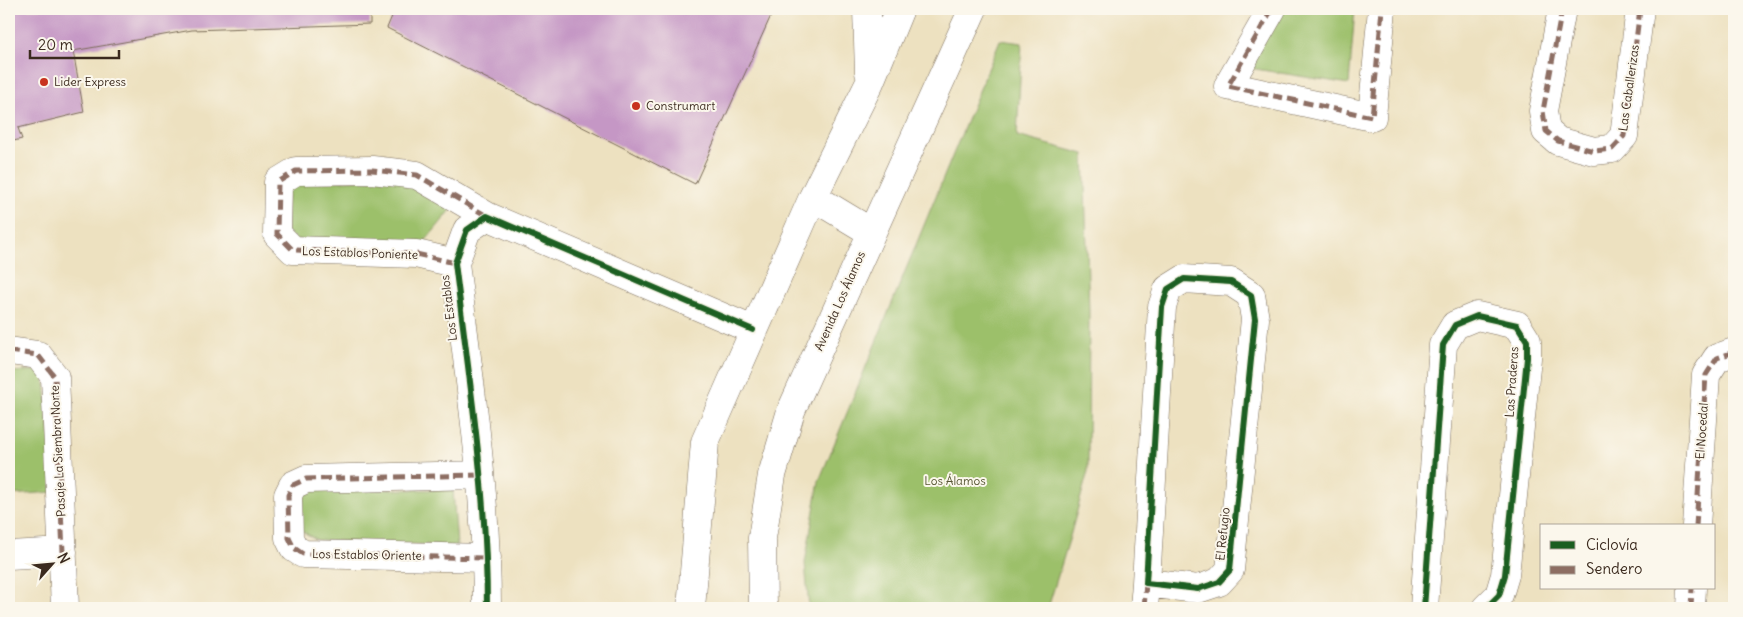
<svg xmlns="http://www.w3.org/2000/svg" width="1743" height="617" font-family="Delius,sans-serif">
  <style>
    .green { fill: #9cc06a; stroke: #6c7544 }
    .building { fill: #c597c5 }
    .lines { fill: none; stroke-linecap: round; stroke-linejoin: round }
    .minor-casing { stroke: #796a57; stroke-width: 29 }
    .minor { stroke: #fff; stroke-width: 28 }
    .quiet { stroke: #8d6e63; stroke-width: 5; stroke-dasharray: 10 5; stroke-linecap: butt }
    .cycleway-casing { stroke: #fbf7ec; stroke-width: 9 }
    .cycleway { stroke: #1b5e20; stroke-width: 6 }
    .poi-dot { fill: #c8321e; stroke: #fbf7ec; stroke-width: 2 }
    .labels { text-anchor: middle; stroke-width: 4; stroke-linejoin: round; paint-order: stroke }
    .poi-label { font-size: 12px; fill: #3b2a1e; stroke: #fbf7ec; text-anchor: start }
    .street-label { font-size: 12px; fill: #3b2a1e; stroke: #fbf7ec }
    .park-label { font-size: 12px; fill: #585735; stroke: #fbf7ec }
  </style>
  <rect width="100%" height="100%" fill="#fbf7ec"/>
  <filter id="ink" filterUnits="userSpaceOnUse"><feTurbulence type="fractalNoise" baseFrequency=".02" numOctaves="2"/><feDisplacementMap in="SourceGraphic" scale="10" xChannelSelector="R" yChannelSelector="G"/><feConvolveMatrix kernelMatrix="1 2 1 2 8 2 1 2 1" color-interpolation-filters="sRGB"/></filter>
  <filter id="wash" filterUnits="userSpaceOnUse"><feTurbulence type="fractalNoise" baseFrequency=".0096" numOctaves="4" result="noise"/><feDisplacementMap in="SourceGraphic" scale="20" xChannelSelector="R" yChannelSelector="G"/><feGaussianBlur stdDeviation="1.12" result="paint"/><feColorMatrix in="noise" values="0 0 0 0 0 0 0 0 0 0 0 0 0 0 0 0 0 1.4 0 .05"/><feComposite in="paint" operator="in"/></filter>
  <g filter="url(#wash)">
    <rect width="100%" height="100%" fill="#ede1c0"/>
    <path class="green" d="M1282,9H1355L1349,84L1249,68Z
      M1000,40L1022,43L1017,136L1084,154L1089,311L1088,471L1069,540L1048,608H809L805,563L819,481Z
      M411,177L456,204L422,245L286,240L288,184Z
      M44,370L55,492L9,495V372Z
      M306,489L453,490L457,546L317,540L295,527L296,500Z"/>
    <g id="blocks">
      <path class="building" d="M9,9H370V24L192,30L73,51L84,112L18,128L22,139L9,142Z
        M395,9H774L695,184L387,28Z"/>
    </g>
  </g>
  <g filter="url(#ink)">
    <use href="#blocks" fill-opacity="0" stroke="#796a57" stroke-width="1"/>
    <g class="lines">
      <g class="minor-casing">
        <path id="minor" d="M867,9L869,72
          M1272,9L1228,86L1372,117L1382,9
          M1562,9L1543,111L1546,131L1558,141L1594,151L1612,149L1624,136L1640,9
          M813,197L871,232
          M455,263L416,254L293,250L277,234L278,182L296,171L372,170L417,175L487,216
          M1184,279L1231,282L1251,295L1255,319L1230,570L1219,582L1198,589L1146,583L1162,307L1168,289Z
          M9,351L38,355L55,377L65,608
          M480,475L306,479L293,485L288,495L289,538L294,548L303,554L487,558
          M1696,526L1706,375L1717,358L1734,352
          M9,555L63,552
          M487,608C487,492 469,377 455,263L467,230L487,216L753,330
          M691,608L705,442L813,197L870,82L900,9
          M763,608L762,538L772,475L791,411L973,9
          M1144,608L1146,583
          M1424,608L1443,345L1455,325L1477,316L1517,325L1527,341V358L1505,575L1499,595L1486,608
          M1691,608L1692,588"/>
      </g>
      <use href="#minor" class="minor"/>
      <path class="quiet" d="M1272,9L1228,86L1372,117L1382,9
        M1562,9L1543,111L1546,131L1558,141L1594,151L1612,149L1624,136L1640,9
        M455,263L416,254L293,250L277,234L278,182L296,171L372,170L417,175L487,216
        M9,351L38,355L55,377L63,552
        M480,475L306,479L293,485L288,495L289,538L294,548L303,554L487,558
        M1696,526L1706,375L1717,358L1734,352
        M1144,608L1146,583
        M1691,608L1692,588"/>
      <g class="cycleway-casing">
        <path id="cycleway" d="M1184,279L1231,282L1251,295L1255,319L1230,570L1219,582L1198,589L1146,583L1162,307L1168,289Z
          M487,608C487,492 469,377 455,263L467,230L487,216L753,330
          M1424,608L1443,345L1455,325L1477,316L1517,325L1527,341V358L1505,575L1499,595L1486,608"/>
      </g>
      <use href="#cycleway" class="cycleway"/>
    </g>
  </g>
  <g class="poi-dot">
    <circle cx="44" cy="82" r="5"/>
    <circle cx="636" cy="106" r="5"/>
  </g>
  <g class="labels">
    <g class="poi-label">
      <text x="54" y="86">Lider Express</text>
      <text x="646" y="110">Construmart</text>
    </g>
    <g class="street-label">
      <text transform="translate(1629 88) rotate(-82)" y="4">Las Caballerizas</text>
      <text transform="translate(360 253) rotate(2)" y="4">Los Establos Poniente</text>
      <text transform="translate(840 301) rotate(-66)" y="4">Avenida Los Álamos</text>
      <text transform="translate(449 308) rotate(-97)" y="4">Los Establos</text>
      <text transform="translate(1512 382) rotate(-86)" y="4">Las Praderas</text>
      <text transform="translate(1702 431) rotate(-86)" y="4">El Nocedal</text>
      <text transform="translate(58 451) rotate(-93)" y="4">Pasaje La Siembra Norte</text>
      <text transform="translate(1223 534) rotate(-84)" y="4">El Refugio</text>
      <text transform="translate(367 555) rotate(1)" y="4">Los Establos Oriente</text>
    </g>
    <g class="park-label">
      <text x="955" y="485">Los Álamos</text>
    </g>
  </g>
  <rect width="1743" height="617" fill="none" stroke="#fbf7ec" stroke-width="30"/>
  <rect x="1540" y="524" width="175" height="65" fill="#fbf7ec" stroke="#aea59a"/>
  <rect x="1550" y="541" width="25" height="8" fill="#1b5e20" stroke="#aea59a"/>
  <text x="1586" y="550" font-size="15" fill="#3b2a1e">Ciclovía</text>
  <rect x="1550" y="566" width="25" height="8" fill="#8d6e63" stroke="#aea59a"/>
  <text x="1586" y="574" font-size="15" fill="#3b2a1e">Sendero</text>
  <g transform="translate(52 564) rotate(63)" stroke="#fbf7ec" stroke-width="4" paint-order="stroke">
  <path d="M0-4L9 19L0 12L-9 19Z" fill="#3b2a1e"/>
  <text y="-8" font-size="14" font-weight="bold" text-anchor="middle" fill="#3b2a1e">N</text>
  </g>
  <path d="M30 50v8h89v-8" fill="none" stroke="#3b2a1e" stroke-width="2.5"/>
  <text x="38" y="50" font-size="15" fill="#3b2a1e" stroke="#fbf7ec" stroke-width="4" paint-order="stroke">20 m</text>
</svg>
